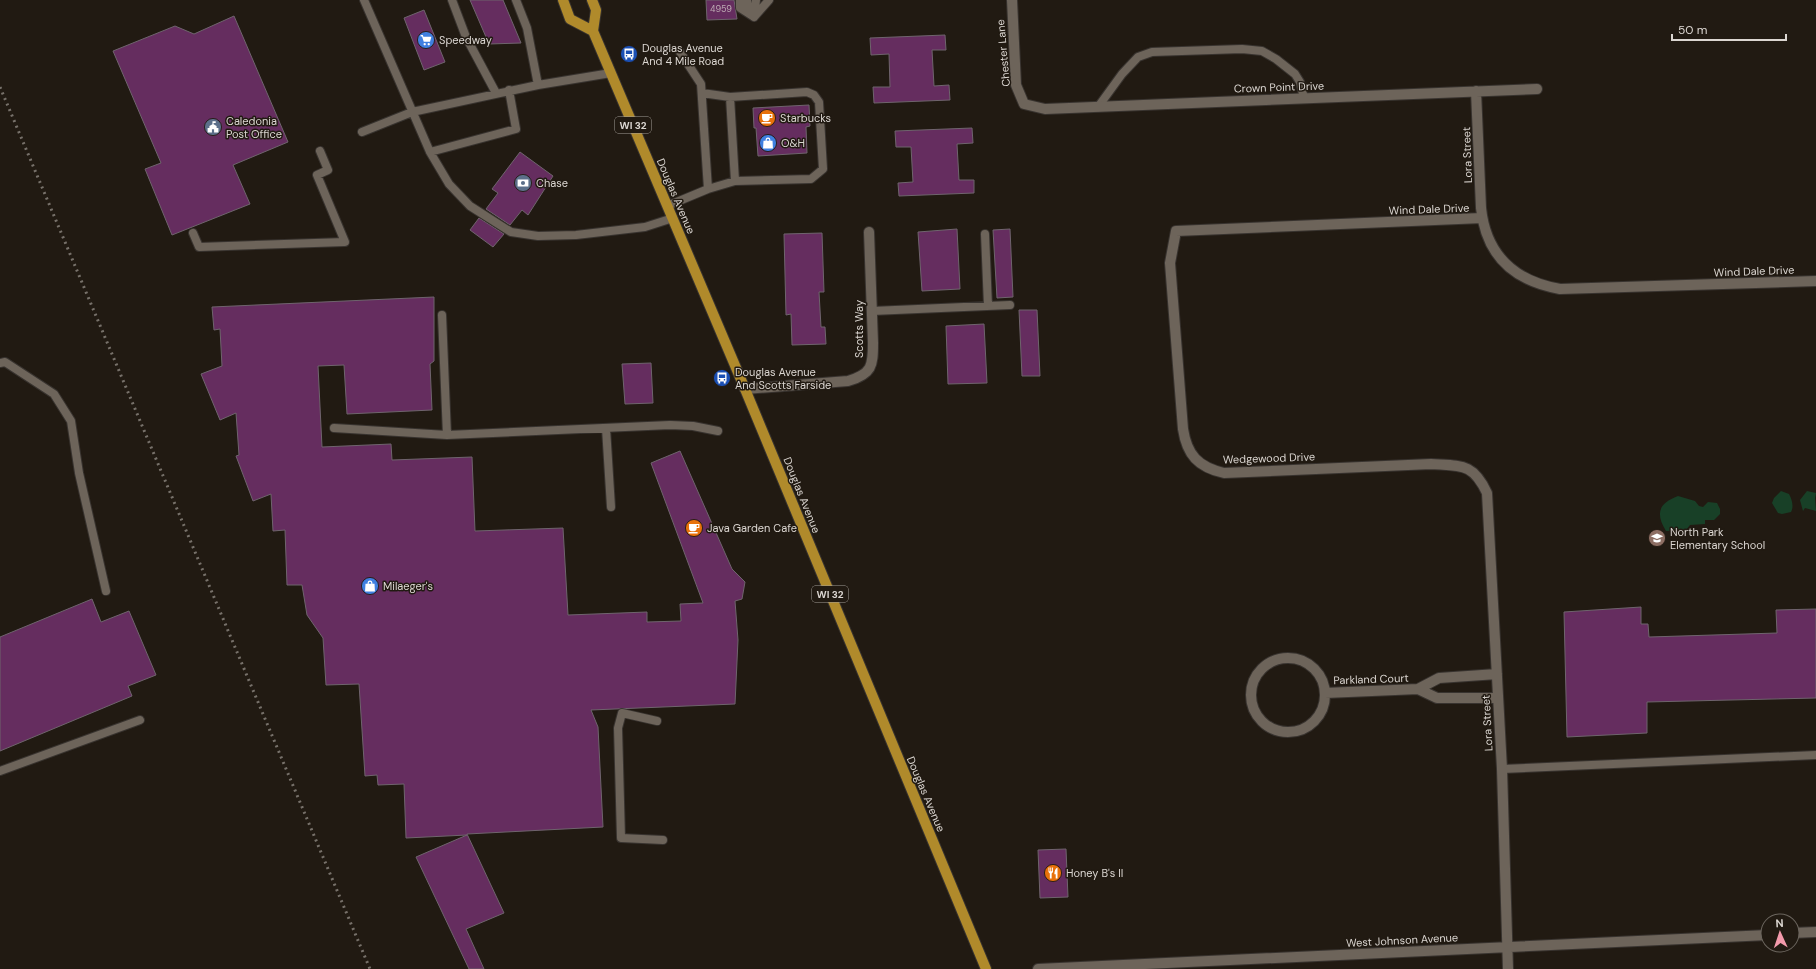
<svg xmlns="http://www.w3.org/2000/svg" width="1816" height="969" font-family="'DM Sans',sans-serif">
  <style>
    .green { fill: #184027 }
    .building { fill: #652d5f; stroke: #6f646d }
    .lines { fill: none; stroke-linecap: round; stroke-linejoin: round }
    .lane-casing { stroke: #38332f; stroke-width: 10 }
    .street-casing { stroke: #38332f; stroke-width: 12 }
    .primary-casing { stroke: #38332f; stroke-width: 12 }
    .lane { stroke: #6d645a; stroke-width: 8 }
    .street { stroke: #6d645a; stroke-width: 10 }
    .primary { stroke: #b08a2b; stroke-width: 10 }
    .rail { stroke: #77716a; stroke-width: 3; stroke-dasharray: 2 4; stroke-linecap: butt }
    .labels { text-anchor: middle; stroke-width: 3; stroke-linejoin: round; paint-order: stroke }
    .number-label { font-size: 9px; fill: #beacb4 }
    .shield { fill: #211a12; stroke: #a39e98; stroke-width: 1 }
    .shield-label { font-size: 10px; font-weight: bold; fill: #dbd6d1 }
    .poi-label { font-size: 11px; fill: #dbd6d1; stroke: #211a12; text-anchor: start }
    .street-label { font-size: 11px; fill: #dbd6d1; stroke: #211a12 }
  </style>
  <rect width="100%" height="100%" fill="#211a12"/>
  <path class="green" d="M1781,491L1789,494C1792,499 1794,507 1791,512L1782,514L1778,513L1772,503L1774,498Z
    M1807,491L1816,493L1815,498L1816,511L1805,508L1803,511L1800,500Z
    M1678,496L1695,501L1699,506L1703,507L1708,502L1717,503L1720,509V514L1714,520H1705V524L1690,525L1686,530L1666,531C1655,513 1659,503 1678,496Z"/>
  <path class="building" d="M470,0H503L521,43L489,44Z
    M706,0H734L737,19L707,20Z
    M424,10L445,62L424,70L404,18Z
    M234,16L288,142L233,165L250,204L172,235L145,169L161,163L113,51L175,26L194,34Z
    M945,35L946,50H932L934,86L949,85L950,100L874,103L873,87H890L889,54L871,55L870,38Z
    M809,105L810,126L806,127L807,153L758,156L756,128H754L753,108Z
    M972,128L973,143L957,144L959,180H974V193L899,196L898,183L913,182L911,147H896L895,131Z
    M520,152L553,176L528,215L522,210L510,225L486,209L498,193L492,189Z
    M479,218L504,234L493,247L470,230Z
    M957,229L960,289L922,291L918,232Z
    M1010,229L1013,297L997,298L993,230Z
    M822,233L824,292H819L821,327H825L826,344L792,345L791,314L786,315L784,234Z
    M434,297V361L430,364L432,410L347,414L344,365L318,366L322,447L391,444L392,460L472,457L475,531L563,528L568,615L647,612V622L681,621L680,604L703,603L651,463L680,451L732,569L745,582L742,599L735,601L738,640L735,704L591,710L598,727L603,827L467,834L504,913L466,929L484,969H469L416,857L467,835L406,838L404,784L378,785L377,775L365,776L359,684L326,685L323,638L307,615L302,585H287L285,530L273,531L271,494L253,501L236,456L239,455L236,413L220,420L201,374L222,366L220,329L214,330L212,307Z
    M1019,310H1037L1040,376H1022Z
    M984,324L987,383L948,384L946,326Z
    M651,363L653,403L625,404L622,364Z
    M92,599L101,622L129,611L156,675L128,686L132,696L0,751V637Z
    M1641,607V624H1648L1649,637L1777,633L1776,610L1816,609V698L1647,702V733L1567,737L1564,612Z
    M1066,849L1068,897L1040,898L1038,850Z"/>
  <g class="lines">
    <g class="lane-casing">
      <path id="lane" d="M364,0L430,152L516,129L509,90
        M452,0L466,37L496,93
        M516,0L527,28L538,85
        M740,0V8L754,17
        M747,0L748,6L753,15
        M754,17L769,0
        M754,17L756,0
        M702,93L730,97L807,92L814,95L819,102L823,169L811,179L735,181
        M1098,107L1122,74L1138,57L1152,52L1242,49L1262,51L1276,59L1295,74L1300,82L1304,98
        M362,132L412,112L538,85L611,73
        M430,152L449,184L470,206L511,232L538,236L576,235L645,227L673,218
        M708,189L735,181L730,97
        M667,206L708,189L701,84L680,52
        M193,233L199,247L345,242L317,175L328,170L320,151
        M985,234L988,306
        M872,311L1010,305
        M442,315L447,435
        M0,363L5,362L54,394L71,421L79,473L106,591
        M334,428L447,435L670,425L693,426L718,431
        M606,428L611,507
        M657,721L622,713L618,728L621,838L663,840
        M1502,769L1816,755
        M0,771L140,720"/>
    </g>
    <g class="street-casing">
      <path id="street" d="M1012,0L1016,85L1024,104L1045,109L1537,89
        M1476,91L1481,208C1486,255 1514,281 1560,289L1816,281
        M1482,218L1176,231L1170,263L1183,429C1187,455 1198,467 1224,473L1431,464C1462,466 1473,463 1487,493L1502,769L1508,969
        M745,389L848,381C872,374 873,366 873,343L869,232
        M1251 695a37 37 0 1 1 74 0a37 37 0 1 1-74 0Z
        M1418,689L1437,698H1498
        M1325,693L1418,689L1439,678L1497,674
        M1792,933L1816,932
        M1038,969L1768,935"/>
    </g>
    <g class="primary-casing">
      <path id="primary" d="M563,0L570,19L593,31
        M592,0L596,10L593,31L745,389L986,969"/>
    </g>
    <use href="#lane" class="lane"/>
    <use href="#street" class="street"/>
    <use href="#primary" class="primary"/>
    <path class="rail" d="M0,87L370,969"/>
  </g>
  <defs>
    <g id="supermarket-disc" transform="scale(0.9)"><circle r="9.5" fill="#3f7fe0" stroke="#211a12"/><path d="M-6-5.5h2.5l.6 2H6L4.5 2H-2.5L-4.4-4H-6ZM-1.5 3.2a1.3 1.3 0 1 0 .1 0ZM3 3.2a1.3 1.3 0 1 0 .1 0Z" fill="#fff"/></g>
    <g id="bus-disc" transform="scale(0.9)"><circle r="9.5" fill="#1a4fb4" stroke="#211a12"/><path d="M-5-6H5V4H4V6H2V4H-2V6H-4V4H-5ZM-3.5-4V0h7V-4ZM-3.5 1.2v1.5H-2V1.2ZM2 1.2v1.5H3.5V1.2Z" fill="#fff"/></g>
    <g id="cafe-disc" transform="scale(0.9)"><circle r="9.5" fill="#e8710a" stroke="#211a12"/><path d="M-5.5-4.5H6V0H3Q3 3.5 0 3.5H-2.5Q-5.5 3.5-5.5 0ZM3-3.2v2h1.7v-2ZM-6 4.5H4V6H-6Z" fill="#fff"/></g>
    <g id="civic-disc" transform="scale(0.9)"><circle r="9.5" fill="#5c6f8a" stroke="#211a12"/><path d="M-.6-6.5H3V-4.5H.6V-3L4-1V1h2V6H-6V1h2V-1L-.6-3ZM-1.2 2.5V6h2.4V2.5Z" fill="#fff"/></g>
    <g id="shop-disc" transform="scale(0.9)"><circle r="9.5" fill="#3f7fe0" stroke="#211a12"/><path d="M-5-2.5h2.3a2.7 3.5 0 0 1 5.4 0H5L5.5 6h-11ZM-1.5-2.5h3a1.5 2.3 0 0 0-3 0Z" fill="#fff"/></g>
    <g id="bank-disc" transform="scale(0.9)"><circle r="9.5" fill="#5c6f8a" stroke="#211a12"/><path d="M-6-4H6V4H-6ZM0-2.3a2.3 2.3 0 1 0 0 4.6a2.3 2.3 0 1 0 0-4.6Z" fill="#fff"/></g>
    <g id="school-disc" transform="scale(0.9)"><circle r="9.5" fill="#8d6e63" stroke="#211a12"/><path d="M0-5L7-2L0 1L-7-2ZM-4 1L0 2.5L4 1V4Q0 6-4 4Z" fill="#fff"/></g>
    <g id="restaurant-disc" transform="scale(0.9)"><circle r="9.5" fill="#e8710a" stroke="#211a12"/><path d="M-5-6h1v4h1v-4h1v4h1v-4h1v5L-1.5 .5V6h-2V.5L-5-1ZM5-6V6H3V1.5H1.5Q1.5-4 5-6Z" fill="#fff"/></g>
  </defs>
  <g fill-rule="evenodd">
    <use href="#supermarket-disc" x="426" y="40"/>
    <use href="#bus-disc" x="629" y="54"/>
    <use href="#cafe-disc" x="767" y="118"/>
    <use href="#civic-disc" x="213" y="127"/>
    <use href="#shop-disc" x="768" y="143"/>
    <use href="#bank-disc" x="523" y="183"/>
    <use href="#bus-disc" x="722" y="378"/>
    <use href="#cafe-disc" x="694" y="528"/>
    <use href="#school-disc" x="1657" y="538"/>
    <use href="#shop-disc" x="370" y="586"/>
    <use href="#restaurant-disc" x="1053" y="873"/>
  </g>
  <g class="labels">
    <g class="number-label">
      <text x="721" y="12">4959</text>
    </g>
    <g class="shield">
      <rect x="615" y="117" width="36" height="16" rx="3"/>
      <rect x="812" y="586" width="36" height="16" rx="3"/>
    </g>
    <g class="shield-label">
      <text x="633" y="129">WI 32</text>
      <text x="830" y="598">WI 32</text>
    </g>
    <g class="poi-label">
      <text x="439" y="44">Speedway</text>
      <text x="642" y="52">Douglas Avenue<tspan x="642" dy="13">And 4 Mile Road</tspan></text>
      <text x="780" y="122">Starbucks</text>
      <text x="226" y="125">Caledonia<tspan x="226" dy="13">Post Office</tspan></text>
      <text x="781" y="147">O&amp;H</text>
      <text x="536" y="187">Chase</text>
      <text x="735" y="376">Douglas Avenue<tspan x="735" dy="13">And Scotts Farside</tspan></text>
      <text x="707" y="532">Java Garden Cafe</text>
      <text x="1670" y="536">North Park<tspan x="1670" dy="13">Elementary School</tspan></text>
      <text x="383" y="590">Milaeger's</text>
      <text x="1066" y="877">Honey B's II</text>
    </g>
    <g class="street-label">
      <text transform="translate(1003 53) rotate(-95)" y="4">Chester Lane</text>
      <text transform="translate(1279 87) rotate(-2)" y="4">Crown Point Drive</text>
      <text transform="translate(1467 155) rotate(-92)" y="4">Lora Street</text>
      <text transform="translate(676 196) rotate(67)" y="4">Douglas Avenue</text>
      <text transform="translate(1429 209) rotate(-2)" y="4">Wind Dale Drive</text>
      <text transform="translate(1754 271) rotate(-2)" y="4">Wind Dale Drive</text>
      <text transform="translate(859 329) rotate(-90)" y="4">Scotts Way</text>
      <text transform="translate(1269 458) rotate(-2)" y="4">Wedgewood Drive</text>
      <text transform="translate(802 495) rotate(68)" y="4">Douglas Avenue</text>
      <text transform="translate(1371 679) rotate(-2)" y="4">Parkland Court</text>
      <text transform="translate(1487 723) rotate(-93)" y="4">Lora Street</text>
      <text transform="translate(926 794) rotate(67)" y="4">Douglas Avenue</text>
      <text transform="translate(1402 940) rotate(-3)" y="4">West Johnson Avenue</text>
    </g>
  </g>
  <g transform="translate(1780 933) rotate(357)"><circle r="19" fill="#211a12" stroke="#6b655e"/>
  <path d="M0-3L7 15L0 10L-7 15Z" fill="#f39aab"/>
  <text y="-6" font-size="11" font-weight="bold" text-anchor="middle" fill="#dbd6d1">N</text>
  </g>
  <path d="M1672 34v6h114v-6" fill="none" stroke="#dbd6d1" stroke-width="2"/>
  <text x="1678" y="34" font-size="12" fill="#dbd6d1" stroke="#211a12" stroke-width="3" paint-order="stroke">50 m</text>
</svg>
